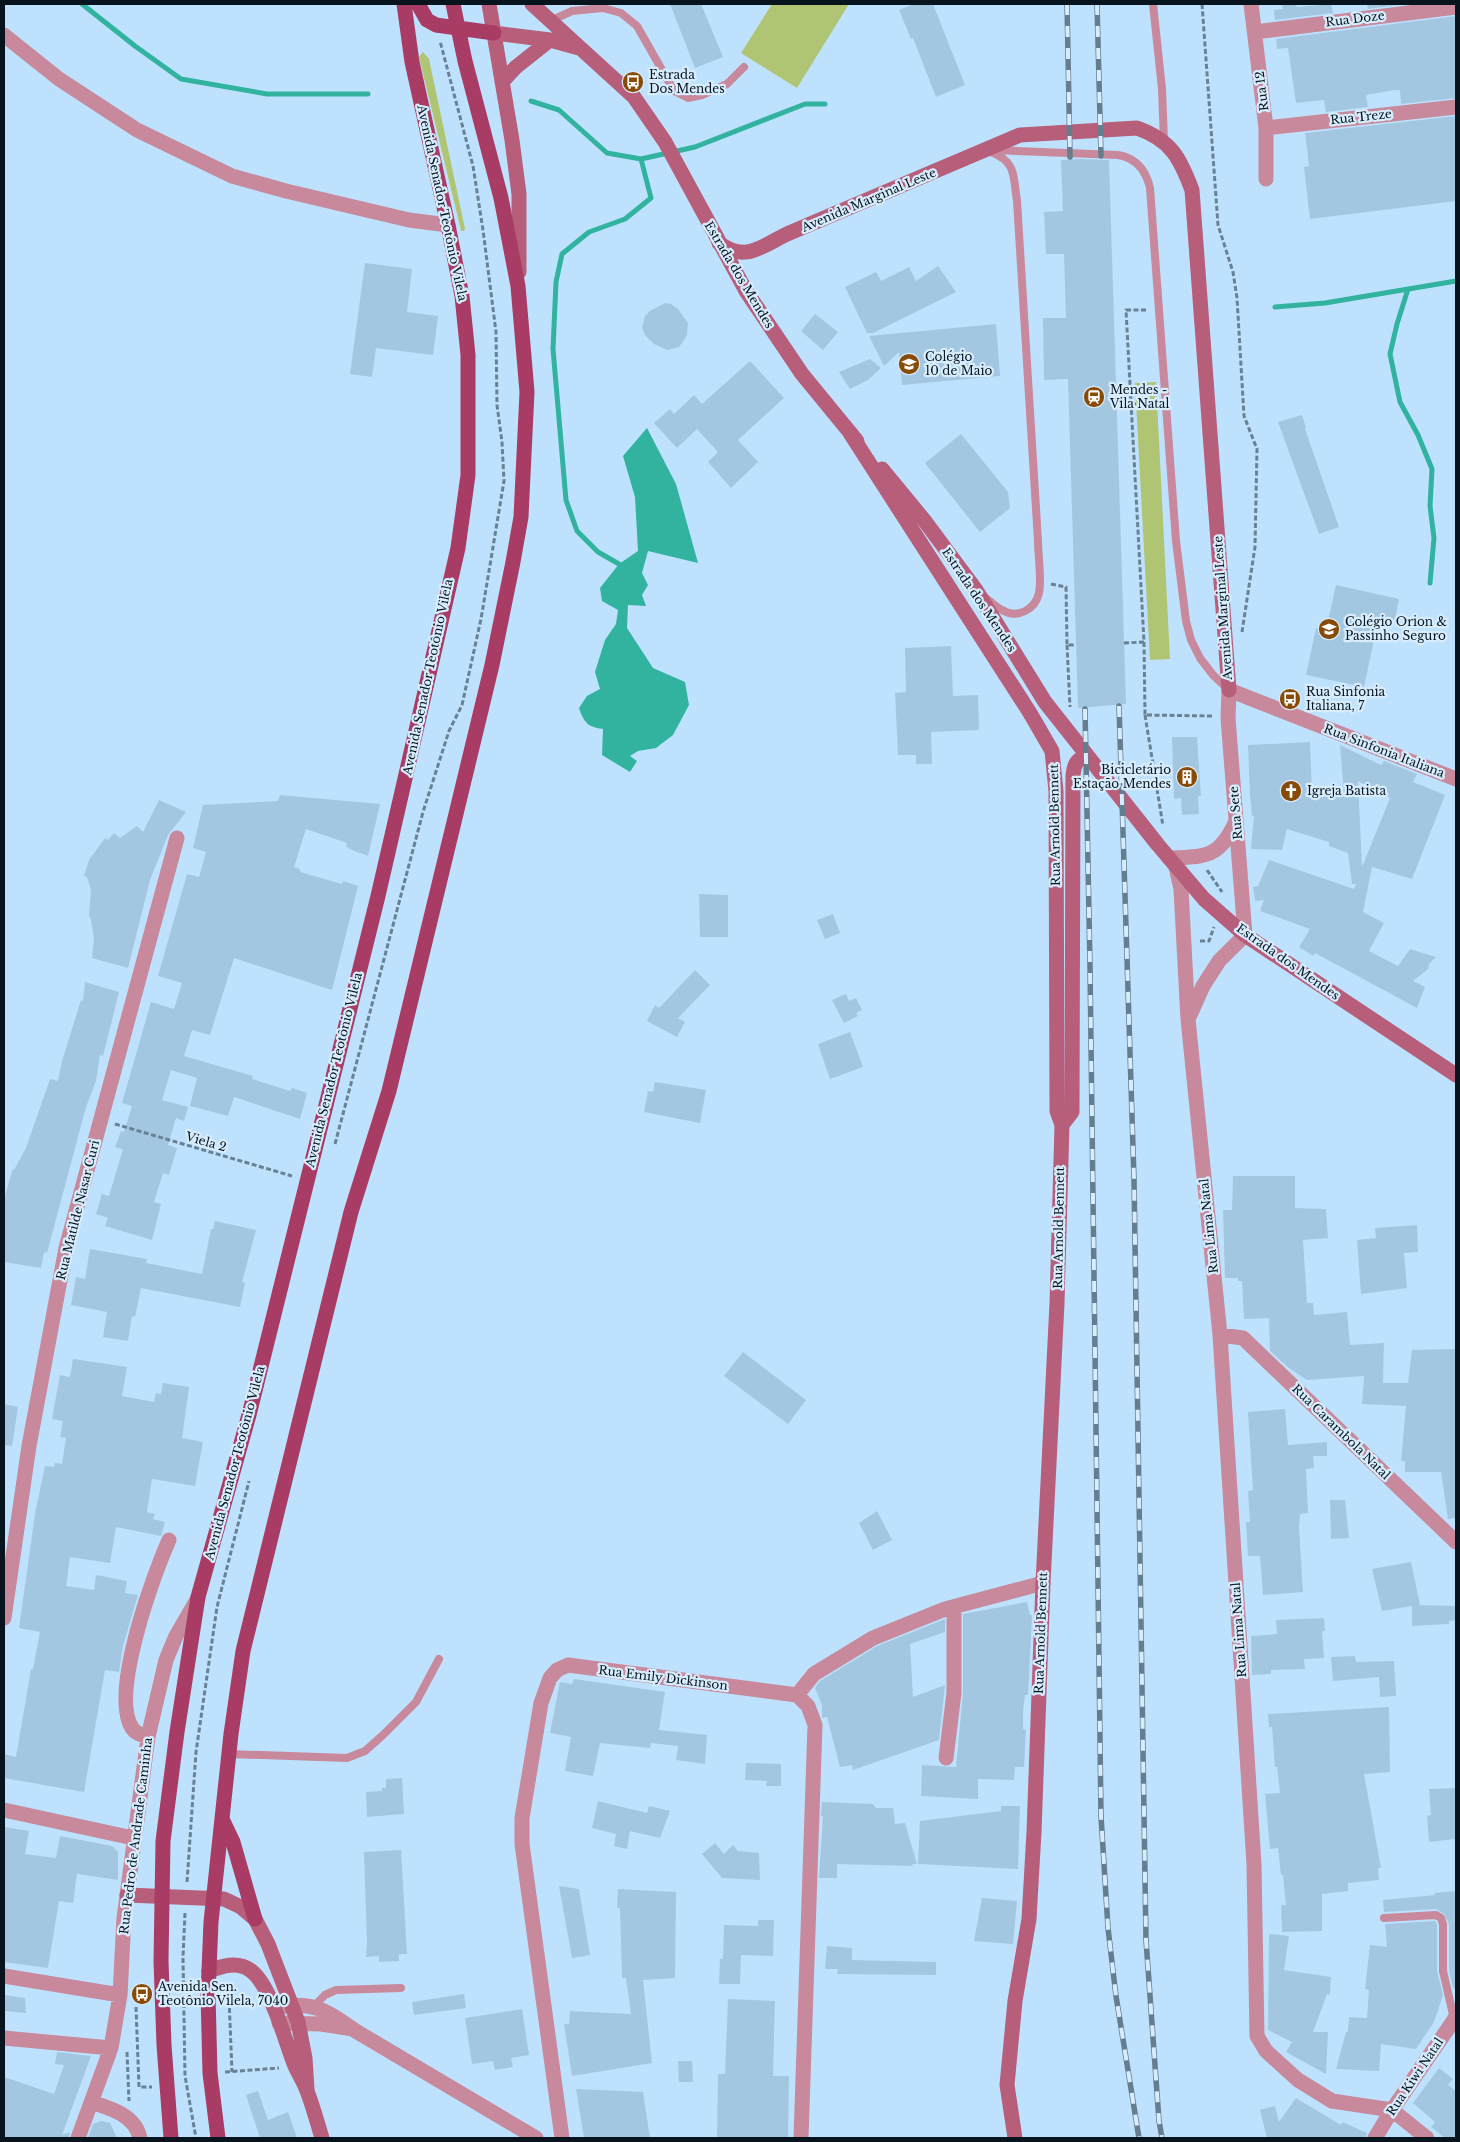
<svg xmlns="http://www.w3.org/2000/svg" width="1460" height="2142" font-family="'Libre Baskerville',serif">
  <style>
    .green { fill: #b0c573 }
    .water { fill: #31b3a0 }
    .lines { fill: none; stroke-linecap: round; stroke-linejoin: round }
    .stream { stroke: #31b3a0; stroke-width: 5 }
    .building { fill: #a4c7e1; fill-rule: evenodd }
    .path { stroke: #688194; stroke-width: 3; stroke-dasharray: 5 2.5; stroke-linecap: butt }
    .lane { stroke: #c7899b; stroke-width: 8 }
    .street { stroke: #c7899b; stroke-width: 15 }
    .secondary { stroke: #b75e7b; stroke-width: 15 }
    .primary { stroke: #a93c65; stroke-width: 15 }
    .rail-casing { stroke: #647d8f; stroke-width: 5.5 }
    .rail { stroke: #d7edfd; stroke-width: 4; stroke-dasharray: 11; stroke-linecap: butt }
    .labels { text-anchor: middle; stroke-width: 4.5; stroke-linejoin: round; paint-order: stroke }
    .street-label { font-size: 12px; fill: #07141d; stroke: #d7edfd }
    .poi-label { font-size: 12px; fill: #07141d; stroke: #d7edfd; text-anchor: start }
  </style>
  <rect width="100%" height="100%" fill="#bee2fd"/>
  <path class="green" d="M772,4H849L797,88L741,53Z
    M423,52L429,59L465,229L464,231H461L460,226L419,57Z
    M1156,382L1170,659L1150,660L1135,383Z"/>
  <path class="water" d="M647,428L676,484L698,563L648,551L642,573L648,585L642,595L646,606L628,605L627,628L653,668L685,682L689,705L673,735L656,748L638,751L630,756L637,761L630,772L602,755L603,729C588,727 584,723 579,708L587,696L600,689L595,672L605,640L616,624L618,610L602,601L600,588L619,564L638,551L635,497L623,456Z"/>
  <g class="lines">
    <path class="stream" d="M82,4L135,46L181,79L267,94H368
      M531,101L559,110L607,153L641,159L695,147L805,104H825
      M1408,289L1397,324L1390,354L1400,402L1418,435L1432,469L1430,506L1434,538L1430,583
      M1275,307L1325,303L1456,281
      M619,564L598,552L577,531L566,500L553,349L556,282L562,254L589,232L625,219L651,198L641,159"/>
  </g>
  <path class="building" d="M670,4H701L723,57L695,68Z
    M914,4H933L965,85L936,97L913,38L911,39L899,10Z
    M1282,4H1296L1297,7L1331,4L1333,13L1275,20L1274,10L1283,9Z
    M1367,4H1406L1368,9Z
    M1456,16V98L1401,104L1400,90H1395L1366,95L1368,107L1326,112L1324,100L1296,103L1288,48L1277,49L1276,39Z
    M1456,116V201L1310,219L1304,167L1309,166L1305,133Z
    M1080,159L1109,160L1126,704L1078,708L1068,379L1044,380L1043,318H1066L1064,254H1046L1044,212L1063,211L1061,160Z
    M365,263L412,269L407,312L438,316L433,355L376,348L372,377L350,374Z
    M938,266L956,292L873,333H867L845,287L876,272L881,281L909,267L916,281Z
    M665,303L671,304L678,309L688,323L687,335L682,343L679,347L667,350L654,344L645,335L642,328L645,316L650,311Z
    M815,314L838,332L823,350L801,331Z
    M996,324L1000,376L902,385L899,352L884,366L869,336Z
    M870,359L881,368L868,380L850,389L839,372Z
    M750,361L784,398L738,440L758,462L731,488L708,462L718,452L697,429L677,448L654,423L670,409L674,414L694,395L702,404Z
    M1302,415L1306,428L1305,429L1339,527L1319,534L1278,422Z
    M961,434L1008,492L1010,508L980,532L925,463Z
    M1336,585L1399,599L1394,624L1378,621L1364,687L1306,675L1316,628L1326,630Z
    M951,646L953,696L978,695L979,730L931,732L932,764H916V755H898L895,693L906,692L905,648Z
    M1172,737H1197L1201,796H1198L1199,814L1182,815L1181,798L1174,799Z
    M1310,742L1312,796L1344,794L1340,745L1381,765L1384,761L1417,774L1413,782L1445,795L1412,879L1372,867L1363,912L1384,923L1369,951L1398,966L1410,949L1436,957L1429,964L1428,969L1413,981L1425,987L1417,1008L1315,953L1313,956L1299,947L1310,929L1260,911L1264,900L1255,901L1253,887L1258,886L1269,860L1354,889L1356,884H1352L1348,853L1329,846V842L1287,829L1282,850L1251,849L1254,816H1252L1250,794L1248,745ZM1358,781L1390,798L1362,867Z
    M280,795L380,804L368,856L350,849L346,846L347,843L306,829L294,867L300,869V872L342,884L343,881L358,886L332,990L234,958L210,1035L192,1030L184,1056L253,1076L252,1079L290,1091L292,1088L307,1093L300,1119L234,1097L228,1116L190,1106L197,1078L171,1070L162,1100L188,1107L184,1121L176,1118L168,1145L177,1148L169,1175L163,1173L154,1202L161,1204L152,1240L105,1226L108,1218L96,1214L102,1194L109,1196L123,1149L115,1147L121,1131L124,1132L132,1106L122,1103L151,1002L174,1009L182,983L158,976L187,874L199,877L206,852L193,848L203,805L278,801Z
    M159,800L186,812L168,835L150,880L128,968L92,958L94,938L91,920L89,916L91,890L87,877L84,876L89,860L105,838L108,840L114,833L120,838L137,826L143,832Z
    M699,894L728,895V937H700Z
    M833,914L840,933L825,939L817,920Z
    M695,970L710,985L678,1018L685,1022L677,1037L647,1021L655,1005L659,1008Z
    M85,982L119,992L103,1056L100,1055L96,1081L86,1107L47,1253L44,1252L41,1268L4,1262V1201L9,1181L13,1169L14,1170L26,1148L50,1079L58,1081L62,1061L81,1000L83,1001Z
    M846,994L849,1001L856,998L862,1010L856,1013L858,1016L844,1023L832,1000Z
    M850,1032L863,1067L830,1079L818,1044Z
    M655,1082L706,1090L700,1123L644,1112L648,1091L653,1092Z
    M1233,1176H1295V1208L1326,1209L1328,1238L1303,1240L1307,1303H1313L1314,1315L1347,1312L1350,1345L1384,1343L1383,1383H1408L1412,1350L1456,1349V1518L1448,1519L1441,1472H1405V1461H1401L1406,1406L1362,1404L1364,1376L1307,1380L1289,1368L1270,1351L1269,1318L1244,1319L1242,1281H1238V1278H1225L1223,1210H1232Z
    M215,1221L256,1230L245,1271L242,1282L245,1283L240,1307L141,1288L135,1317L132,1316L128,1341L103,1337L107,1312L71,1305L76,1277L85,1279L90,1249L147,1259L146,1263L202,1274L211,1229H213Z
    M1417,1225L1418,1252L1404,1253L1407,1288L1361,1294L1357,1240L1376,1238L1375,1228Z
    M743,1352L806,1400L788,1424L724,1376Z
    M73,1359L127,1367L122,1396L154,1402L156,1393L161,1394L163,1383L189,1387L182,1438L203,1442L195,1486L152,1479L147,1512L155,1514L153,1519L165,1522L161,1536L116,1527L110,1563L70,1557L66,1586L94,1590L96,1575L127,1581L125,1593L138,1595L123,1646L119,1672L105,1670L84,1792L4,1778V1754L16,1757L31,1669H33L40,1632L19,1628L35,1514L45,1466L54,1467L55,1463L62,1464L66,1438L60,1437L63,1421L52,1419L60,1375L70,1377Z
    M4,1404L18,1407L12,1446L4,1445Z
    M1285,1409L1288,1445L1327,1442V1456H1313L1314,1468L1306,1469L1308,1513L1300,1514L1299,1527L1303,1592L1263,1595L1260,1556H1248L1246,1522H1250L1248,1491L1253,1490L1248,1412Z
    M1330,1500H1345L1349,1538L1331,1539Z
    M877,1511L892,1540L873,1550L859,1523Z
    M1411,1562L1420,1605H1416L1456,1606V1620L1449,1621V1624L1412,1626V1606L1382,1611L1372,1569Z
    M1027,1602L1030,1615H1032L1028,1695H1025L1023,1711V1729L1026,1730L1024,1767H1015L1014,1780L978,1779V1799L921,1796L922,1765L956,1767L963,1693V1614Z
    M1324,1618L1325,1631H1322L1324,1658L1304,1659L1305,1669L1271,1670V1674L1252,1675L1251,1636L1277,1634L1276,1620Z
    M945,1619V1632L910,1644L913,1697L945,1685L939,1740L853,1770L852,1765L840,1767L827,1717L822,1718V1705L815,1688L820,1681L877,1646Z
    M1355,1656L1356,1662L1394,1661L1396,1696L1380,1697L1379,1677L1333,1681L1331,1657Z
    M574,1679L665,1692L659,1730L707,1735L705,1764L676,1760L678,1746L651,1743L650,1748L600,1743L593,1776L565,1771L571,1737L550,1733L560,1682L572,1684Z
    M1389,1707L1390,1772L1364,1774L1381,1868H1378L1379,1880L1348,1883V1891L1322,1894V1931L1282,1932L1281,1905H1286L1283,1875H1281L1278,1848L1270,1849L1265,1794L1280,1793L1277,1767H1275L1272,1727H1269L1268,1714Z
    M746,1763L781,1764V1786H766L767,1781L745,1780Z
    M402,1778L404,1814L367,1817L366,1792L382,1791V1788H386V1779Z
    M1456,1788V1839L1429,1842L1427,1816L1431,1815L1429,1789Z
    M598,1801L647,1813L649,1806L670,1811L660,1838L630,1831L627,1849L614,1846L616,1834L592,1828Z
    M822,1802L873,1804L876,1808H893L895,1824L905,1823L917,1864H912L913,1866L837,1864V1878H819L823,1816H821Z
    M1001,1806H1020L1018,1869L918,1864L920,1821L1001,1811Z
    M4,1827L29,1831L25,1854L56,1858L60,1836L112,1846L118,1852V1880L77,1874L73,1903L59,1901L48,1968L4,1962Z
    M715,1843L724,1854L733,1845L738,1851L759,1853L760,1880L722,1878L702,1854Z
    M401,1850L407,1954H399V1961L379,1962V1956L366,1957L367,1943L364,1852Z
    M559,1886L579,1889L590,1955L572,1958Z
    M618,1889L676,1892L675,1978L643,1980L652,2063L572,2076L564,2024H569L570,2011L631,2014L626,1978H622L620,1908H617Z
    M1456,1891V1989L1453,1988L1449,1970V1924L1444,1914L1436,1909L1384,1912L1383,1900L1435,1895L1434,1893Z
    M982,1898L1017,1901L1013,1944L974,1941Z
    M758,1920H774L773,1956L741,1955L740,1984H719L720,1959H723L724,1925L758,1926Z
    M1435,1921L1437,1925V1971L1443,1995L1434,2022L1416,2049L1381,2044L1379,2071L1336,2069L1346,2032H1348L1349,2017L1367,2018L1369,1990L1365,1989L1370,1945L1387,1947L1385,1924Z
    M1269,1934L1289,1936L1284,1970L1331,1977L1330,1995L1327,1994L1313,2032H1328L1326,2074L1286,2052L1292,2042L1268,2030Z
    M827,1946L852,1948V1960L936,1962V1975L837,1974L838,1969H825Z
    M464,1994L466,2008L414,2015L412,2002Z
    M4,1995L25,1998L26,2013L4,2011Z
    M728,1999L775,2001L773,2076H789L788,2138H717L718,2074H725Z
    M522,2009L529,2055L511,2058L513,2067L495,2070L493,2061L472,2064L465,2018Z
    M57,2052L91,2056L62,2135L70,2132L69,2138H4V2077L54,2094L64,2065L55,2064Z
    M678,2061H692L693,2082H679Z
    M1439,2068L1453,2079L1448,2085L1456,2091V2138H1445L1431,2127L1435,2122L1413,2103Z
    M576,2089L643,2092L650,2138H584Z
    M258,2091L268,2120L288,2112L297,2138H260L246,2095Z
    M1296,2098L1341,2125L1342,2122L1367,2133L1366,2138H1267L1260,2110L1275,2106L1279,2122Z
    M101,2121L110,2123L117,2138H88L93,2124Z"/>
  <g class="lines">
    <path class="path" d="M1202,4L1218,225L1233,272L1237,298L1244,416L1257,449L1255,547L1242,632
      M1131,404H1156
      M1051,584L1066,587L1067,645H1076
      M1144,642L1145,715L1213,716
      M1124,643L1144,642L1126,310H1148
      M1067,645L1070,707
      M1145,715L1163,826
      M1207,870L1222,892
      M1200,941H1209L1214,927
      M115,1124L292,1176
      M335,1144L423,812L449,731L462,705L481,619L504,481L502,442L497,405L496,332L483,230L473,166L440,41
      M187,1882L196,1752L217,1607L249,1481
      M185,1913L183,1957L185,2076L196,2138
      M224,1998H229L232,2072
      M136,2007L139,2087H152
      M127,2052L129,2101
      M225,2072L279,2068"/>
    <path class="lane" d="M1153,4L1162,89L1164,141
      M550,21L572,11L603,8L621,13L637,26L674,91L688,98L702,95L727,84L744,67
      M994,150L1118,155C1136,158 1146,170 1150,188L1176,541L1186,621L1191,640L1200,658L1213,675L1227,688
      M986,598C991,602 996,607 1002,610C1017,619 1035,610 1039,593C1042,577 1038,558 1038,541L1017,201C1013,177 1017,162 991,152
      M229,1754L347,1758L365,1751L383,1735L416,1702L439,1659
      M1384,1918L1436,1915L1441,1918L1443,1924V1971L1454,2019
      M314,2006L325,1995L336,1990L401,1988"/>
    <path class="street" d="M1251,4L1266,128V179
      M1255,32L1456,7
      M4,35L59,79L137,130L232,176L286,191L409,220L448,225
      M1266,128L1456,107
      M1169,858C1207,857 1220,857 1236,821
      M1176,867L1181,889L1188,1019L1220,1335L1254,1864L1257,2036L1266,2051L1298,2080L1332,2101L1392,2110L1427,2138
      M1190,1015L1203,986L1219,961L1245,935L1228,718L1229,690L1456,779
      M1220,1335L1243,1338L1456,1542
      M4,1618L29,1446L66,1248L177,838
      M797,1695L814,1674L873,1638L945,1609L1043,1583
      M148,1737C142,1735 136,1734 132,1728C110,1694 153,1576 169,1540
      M946,1758L954,1693V1607
      M4,1810L133,1838
      M4,1976L120,1995
      M274,2008C309,2000 326,2009 354,2030L536,2138
      M279,2023L321,2024L353,2029
      M4,2038L111,2048
      M91,2102C112,2109 135,2115 140,2138
      M78,2138L111,2048L120,1995L124,1918L148,1737L166,1660L176,1636L198,1598
      M562,2138L522,1844V1818L541,1703L550,1678L557,1670L568,1665L797,1695L808,1706L815,1725L801,2138
      M1375,2138L1392,2110L1456,2017"/>
    <path class="secondary" d="M489,4L512,140L519,194V272
      M532,4L634,97L665,142L746,291L802,374L857,441
      M494,33L550,40L579,48
      M502,82L516,67L550,40
      M719,243C745,263 762,246 787,234L1020,135L1137,128C1171,140 1180,158 1192,190L1229,690
      M850,433L1030,713L1052,751L1056,791L1057,1111L1062,1125L1057,1303L1043,1583L1034,1832L1029,1919L1015,2001L1007,2085L1015,2138
      M882,469L924,520L976,590L1045,702L1158,845L1204,899L1245,935L1456,1075
      M1062,1125L1072,1112L1073,776C1074,765 1076,758 1088,757
      M127,1895L224,1899L241,1907L255,1919L268,1944L298,2022L305,2058L307,2089
      M209,1971C222,1966 237,1961 250,1970C271,1984 285,2042 295,2066C299,2075 304,2082 307,2091C313,2106 317,2122 322,2138"/>
    <path class="primary" d="M418,4L427,20L436,25L494,33
      M222,1819L233,1842L255,1919
      M171,2138L164,2045L161,1961L163,1841L177,1732L198,1597L249,1415L378,896L458,548L468,475V355L462,296L448,225L412,62L404,4
      M218,2138L210,2073L208,1994L211,1922L231,1734L243,1651L351,1212L389,1091L492,665L513,562L521,517L527,392L518,286L501,198L465,61L453,4"/>
    <g class="rail-casing">
      <path id="rail" d="M1067,4L1070,157
        M1097,4L1101,156
        M1119,706L1134,1179L1146,1940L1159,2121L1162,2138
        M1085,709L1090,966L1101,1816L1108,1928L1116,1996L1139,2138"/>
    </g>
    <use href="#rail" class="rail"/>
  </g>
  <defs>
    <g id="bus-disc" transform="scale(1.125)"><circle r="9.5" fill="#874b07" stroke="#d7edfd"/><path d="M-5-6H5V4H4V6H2V4H-2V6H-4V4H-5ZM-3.5-4V0h7V-4ZM-3.5 1.2v1.5H-2V1.2ZM2 1.2v1.5H3.5V1.2Z" fill="#fff"/></g>
    <g id="school-disc" transform="scale(1.125)"><circle r="9.5" fill="#874b07" stroke="#d7edfd"/><path d="M0-5L7-2L0 1L-7-2ZM-4 1L0 2.5L4 1V4Q0 6-4 4Z" fill="#fff"/></g>
    <g id="station-disc" transform="scale(1.125)"><circle r="9.5" fill="#874b07" stroke="#d7edfd"/><path d="M-3-6H3Q5-6 5-4V2Q5 4 3 4L4.5 6H3L1.5 4h-3L-3 6H-4.5L-3 4Q-5 4-5 2V-4Q-5-6-3-6ZM-3.5-4v3h7v-3ZM-3.5 1v1.5H-2V1ZM2 1v1.5H3.5V1Z" fill="#fff"/></g>
    <g id="building-disc" transform="scale(1.125)"><circle r="9.5" fill="#874b07" stroke="#d7edfd"/><path d="M-4-6H4V6H1V3H-1V6H-4ZM-2.5-4.3h1.7v1.8h-1.7ZM.8-4.3h1.7v1.8H.8ZM-2.5-1h1.7V.8h-1.7ZM.8-1h1.7V.8H.8Z" fill="#fff"/></g>
    <g id="church-disc" transform="scale(1.125)"><circle r="9.5" fill="#874b07" stroke="#d7edfd"/><path d="M-1.2-6h2.4v3.5h3.3v2.4h-3.3V6h-2.4V-.1h-3.3v-2.4h3.3Z" fill="#fff"/></g>
  </defs>
  <g fill-rule="evenodd">
    <use href="#bus-disc" x="633" y="82"/>
    <use href="#school-disc" x="909" y="364"/>
    <use href="#station-disc" x="1094" y="397"/>
    <use href="#school-disc" x="1329" y="629"/>
    <use href="#bus-disc" x="1290" y="699"/>
    <use href="#building-disc" x="1187" y="777"/>
    <use href="#church-disc" x="1291" y="791"/>
    <use href="#bus-disc" x="142" y="1994"/>
  </g>
  <g class="labels">
    <g class="street-label">
      <text transform="translate(1355 19) rotate(-7)" y="4">Rua Doze</text>
      <text transform="translate(1262 91) rotate(-97)" y="4">Rua 12</text>
      <text transform="translate(1361 117) rotate(-6)" y="4">Rua Treze</text>
      <text transform="translate(869 200) rotate(-23)" y="4">Avenida Marginal Leste</text>
      <text transform="translate(442 203) rotate(78)" y="4">Avenida Senador Teotônio Vilela</text>
      <text transform="translate(739 275) rotate(59)" y="4">Estrada dos Mendes</text>
      <text transform="translate(979 600) rotate(56)" y="4">Estrada dos Mendes</text>
      <text transform="translate(1223 608) rotate(-94)" y="4">Avenida Marginal Leste</text>
      <text transform="translate(428 677) rotate(-78)" y="4">Avenida Senador Teotônio Vilela</text>
      <text transform="translate(1384 751) rotate(21)" y="4">Rua Sinfonia Italiana</text>
      <text transform="translate(1236 813) rotate(-95)" y="4">Rua Sete</text>
      <text transform="translate(1055 825) rotate(-91)" y="4">Rua Arnold Bennett</text>
      <text transform="translate(1288 962) rotate(35)" y="4">Estrada dos Mendes</text>
      <text transform="translate(334 1070) rotate(-76)" y="4">Avenida Senador Teotônio Vilela</text>
      <text transform="translate(206 1142) rotate(16)" y="4">Viela 2</text>
      <text transform="translate(78 1210) rotate(-76)" y="4">Rua Matilde Nasar Curi</text>
      <text transform="translate(1209 1226) rotate(-96)" y="4">Rua Lima Natal</text>
      <text transform="translate(1059 1228) rotate(-89)" y="4">Rua Arnold Bennett</text>
      <text transform="translate(1341 1432) rotate(44)" y="4">Rua Carambola Natal</text>
      <text transform="translate(235 1463) rotate(-75)" y="4">Avenida Senador Teotônio Vilela</text>
      <text transform="translate(1239 1630) rotate(-94)" y="4">Rua Lima Natal</text>
      <text transform="translate(1041 1633) rotate(-88)" y="4">Rua Arnold Bennett</text>
      <text transform="translate(663 1678) rotate(7)" y="4">Rua Emily Dickinson</text>
      <text transform="translate(136 1836) rotate(-83)" y="4">Rua Pedro de Andrade Caminha</text>
      <text transform="translate(1415 2077) rotate(-56)" y="4">Rua Kiwi Natal</text>
    </g>
    <g class="poi-label">
      <text x="649" y="79">Estrada<tspan x="649" dy="14">Dos Mendes</tspan></text>
      <text x="925" y="361">Colégio<tspan x="925" dy="14">10 de Maio</tspan></text>
      <text x="1110" y="394">Mendes -<tspan x="1110" dy="14">Vila Natal</tspan></text>
      <text x="1345" y="626">Colégio Orion &amp;<tspan x="1345" dy="14">Passinho Seguro</tspan></text>
      <text x="1306" y="696">Rua Sinfonia<tspan x="1306" dy="14">Italiana, 7</tspan></text>
      <text x="1171" y="774" text-anchor="end">Bicicletário<tspan x="1171" dy="14">Estação Mendes</tspan></text>
      <text x="1307" y="795">Igreja Batista</text>
      <text x="158" y="1991">Avenida Sen.<tspan x="158" dy="14">Teotônio Vilela, 7040</tspan></text>
    </g>
  </g>
  <rect width="1460" height="2142" fill="none" stroke="#07141d" stroke-width="10"/>
</svg>
